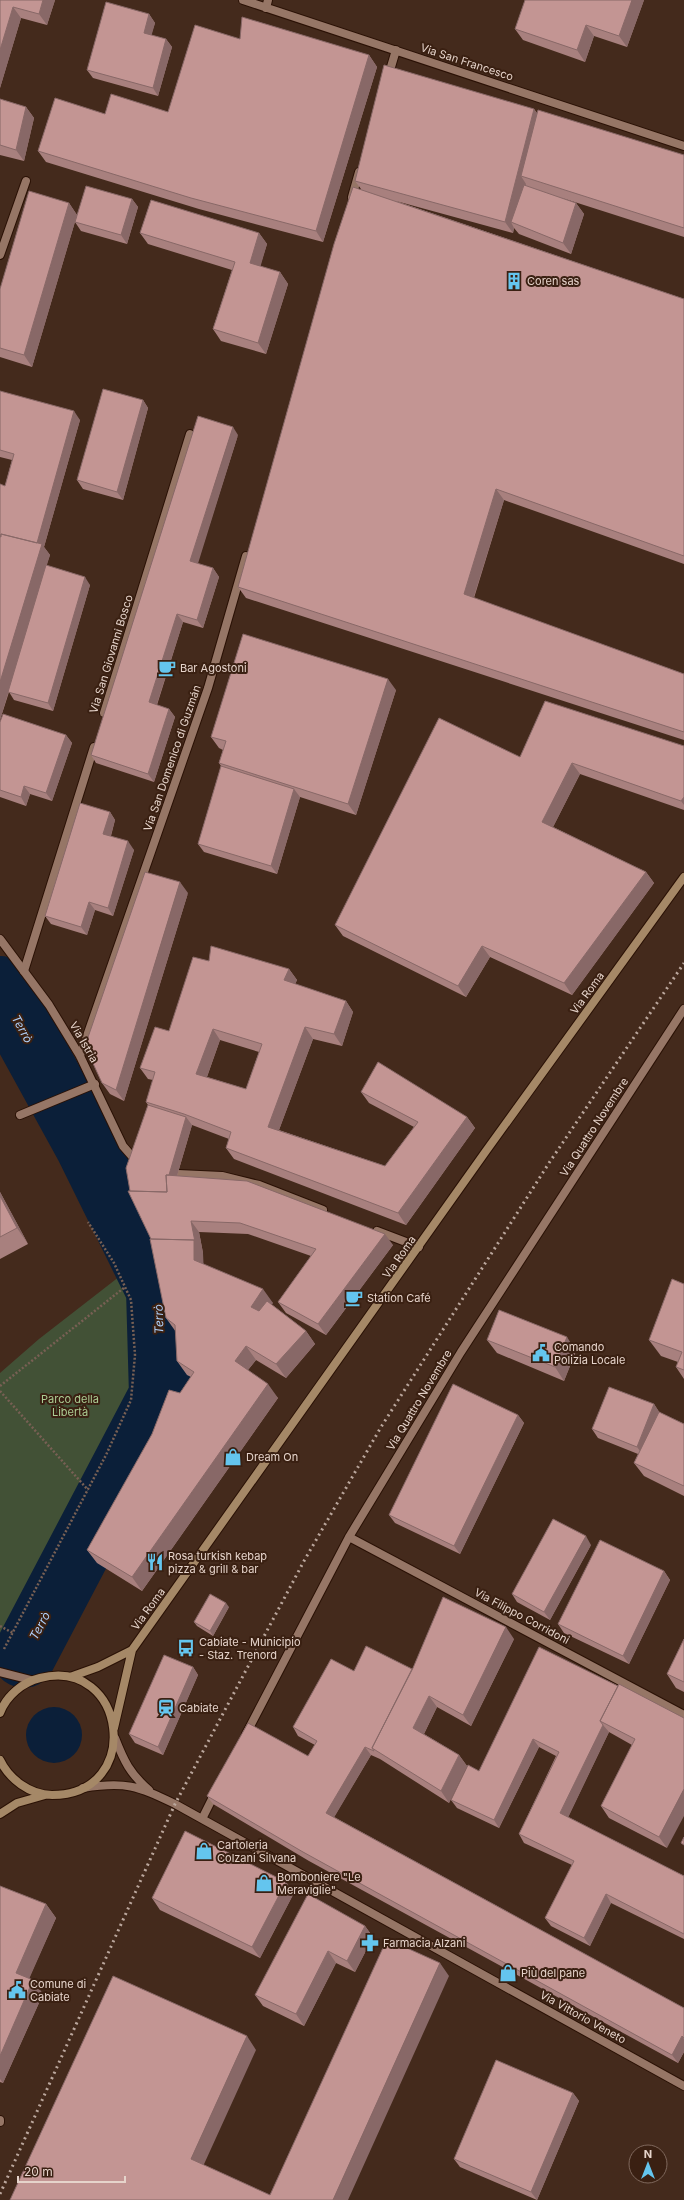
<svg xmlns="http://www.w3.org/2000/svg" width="684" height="2200" font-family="Inter,sans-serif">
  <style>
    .green { fill: #425136 }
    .water { fill: #0b1f39 }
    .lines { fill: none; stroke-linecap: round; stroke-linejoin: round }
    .river { stroke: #0b1f39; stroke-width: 64 }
    .lane-casing { stroke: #2a1105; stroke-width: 10 }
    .street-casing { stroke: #2a1105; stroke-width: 10 }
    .secondary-casing { stroke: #2a1105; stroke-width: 10 }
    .path { stroke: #786054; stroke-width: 2.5; stroke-dasharray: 2 2; stroke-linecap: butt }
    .lane { stroke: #967666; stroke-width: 8 }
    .street { stroke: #967666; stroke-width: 8 }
    .secondary { stroke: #a58867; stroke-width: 8 }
    .rail { stroke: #bba79d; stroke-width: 3; stroke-dasharray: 2 4; stroke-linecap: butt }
    .wall { fill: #a8807e; fill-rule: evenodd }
    .shaded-wall { fill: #886867 }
    .building { fill: #c39593; stroke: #886867; fill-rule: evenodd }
    .labels { text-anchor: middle; stroke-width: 4; stroke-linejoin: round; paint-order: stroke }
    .street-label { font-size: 11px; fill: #e6d4cb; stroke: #3a2012 }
    .poi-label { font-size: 11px; fill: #e6d4cb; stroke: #3a2012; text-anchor: start }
    .park-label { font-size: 11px; fill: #accd94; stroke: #3a2012 }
    .water-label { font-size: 12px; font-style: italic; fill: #adcef8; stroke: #3a2012 }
  </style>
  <rect width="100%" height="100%" fill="#442a1c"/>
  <path class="green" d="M133,1266C148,1309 155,1362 144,1407C133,1448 96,1500 75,1538C54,1574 37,1612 18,1649L0,1644V1373L39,1339Z"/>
  <path class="water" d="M26 1735a28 28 0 1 1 56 0a28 28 0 1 1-56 0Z"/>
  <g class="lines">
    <path class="river" d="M0,988L87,1146L158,1290L161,1395L24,1656"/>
    <g class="lane-casing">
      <path id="lane" d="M0,255L26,181
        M104,713L190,434
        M24,971L94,747
        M20,1115L95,1084"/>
    </g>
    <g class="street-casing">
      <path id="street" d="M243,0L684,146
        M266,8L268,0
        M388,77L396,50
        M352,197L359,172
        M0,939L49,1005L80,1056L123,1146L137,1162
        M80,1056L208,688L246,556
        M178,1174L222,1176L259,1185L323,1210
        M377,1231L419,1247
        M349,1537L684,1715
        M0,1672L31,1680
        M246,1734L349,1537L461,1352L684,1009
        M115,1738C124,1761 130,1774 149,1790
        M83,1788C126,1781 137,1786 175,1804L684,2086
        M202,1819L215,1793
        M0,2120V2122"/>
    </g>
    <g class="secondary-casing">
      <path id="secondary" d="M70,1677L98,1667L132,1650
        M0,1713C6,1696 23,1682 40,1678C126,1656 145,1795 52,1795C30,1795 9,1779 0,1760
        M114,1728L132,1650L486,1151L684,877
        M0,1814L17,1803L45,1795"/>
    </g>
    <path class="path" d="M0,1386L125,1287
      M0,1391L88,1490
      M0,1626L13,1633
      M4,1649L106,1455L131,1400L135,1355L131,1300L114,1263L88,1222"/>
    <use href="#lane" class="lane"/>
    <use href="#street" class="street"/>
    <use href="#secondary" class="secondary"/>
    <path class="rail" d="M0,2194L175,1804L304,1561L381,1427L549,1163L684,963"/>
  </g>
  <path class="wall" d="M0,0H55L47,25L21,18L0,88Z
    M644,0L627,47L594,36L585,62L523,40L515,29Z
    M149,14L155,23L151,35L166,39L172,47L158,96L93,78L87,70Z
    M240,39L369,55L377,67L323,242L199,209L46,162L38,151L105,114L168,112Z
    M0,99L26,107L34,118L24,161L0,155Z
    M534,109L537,113L684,155V237L562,198L576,203L584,214L571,254L519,234L514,228L513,233L396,201L684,299V564L504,500L474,598L684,674V740L246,598L238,587L361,189L355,181Z
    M132,199L138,207L127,244L81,231L75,222Z
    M69,203L77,215L32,367L0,357V289Z
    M140,233H259L267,244L260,266L280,272L288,284L266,354L221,341L213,329L232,270L148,244Z
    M0,391L80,420L44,547L50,555L46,566L90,585L53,711L14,700L9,692L0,720V484L5,486L12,460L0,457Z
    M143,400L148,408L123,500L83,489L77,480Z
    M238,435L197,564L213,568L219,577L203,628L183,622L157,705L169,709L175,717L154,782L96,763L91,755Z
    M396,690L356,815L300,797L277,874L204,852L198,844L221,766L219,763L223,750L219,748L211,737Z
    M0,722L66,735L72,743L52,801L30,794L26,806L0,797Z
    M684,746V810L580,774L553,827L646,872L654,883L572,995L490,957L466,997L343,936L335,925L520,757Z
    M110,812L115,820L111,836L134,850L113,916L95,910L87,935L51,924L45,916Z
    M188,893L124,1101L110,1094L102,1083Z
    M209,961L289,969L297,980L295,984L346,1001L353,1012L342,1046L313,1039L279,1130L385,1166L414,1127L369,1103L361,1092L467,1117L475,1128L406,1225L234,1159L226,1148L229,1139L192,1125L177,1176L393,1245L326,1335L286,1313L278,1302L311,1256L248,1234L199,1232L203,1253V1264L273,1303L271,1304L306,1331L315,1344L286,1378L256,1360L248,1370L278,1398L142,1591L97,1563L87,1550L180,1393L191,1377L187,1375L177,1361L176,1332L166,1318L151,1239L130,1191L148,1105L146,1102L153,1080L148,1079L140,1068L169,1031ZM220,1040L259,1052L246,1089L207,1077Z
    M0,1192L28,1244L0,1259Z
    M684,1284V1379L676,1367L678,1362L661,1356L649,1340Z
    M487,1340L576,1351L564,1381L497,1353Z
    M654,1404L659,1412L684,1424V1496L644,1476L634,1463L638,1454L598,1438L592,1429Z
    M518,1415L524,1423L460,1554L395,1523L389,1515Z
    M591,1545L550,1620L517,1602L512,1594Z
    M664,1571L670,1580L629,1664L564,1633L558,1624Z
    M229,1607L213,1636L197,1626L194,1622Z
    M514,1639L471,1726L437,1707L424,1734L459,1755L467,1766L449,1803L380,1759L371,1755L334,1817L684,2008V2052L678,2063L309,1861L213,1804L207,1796L308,1756L315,1745L298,1736L293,1727L354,1671L412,1669Z
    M684,1639V1692L676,1688L667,1674Z
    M193,1667L198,1675L163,1755L135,1743L129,1734Z
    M619,1684L667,1848L609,1818L601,1806L632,1745L609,1732L568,1817L684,1876V1939L611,1903L590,1946L551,1926L545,1918L572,1865L524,1843L519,1834L556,1756L539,1747L499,1828L457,1808L451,1800L479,1771L618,1686Z
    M286,1882L294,1893L260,1958L160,1910L152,1898Z
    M0,1886L46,1904L56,1918L29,1978L43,1994L3,2083L0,2082Z
    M365,1926L373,1937L355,1972L336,1963L304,2026L263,2006L255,1995Z
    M573,2093L579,2101L537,2200L460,2167L454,2159Z"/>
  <path class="shaded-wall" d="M43,0H55L47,25L39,14Z
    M632,0H644L627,47L619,36Z
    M13,7L21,18L0,88V50Z
    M149,14L155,23L150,41L144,33Z
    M586,25L594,36L585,62L577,50Z
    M166,39L172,47L158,96L153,88Z
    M369,55L377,67L323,242L316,231Z
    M26,107L34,118L24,161L16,150Z
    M534,109L542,121L521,176L526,184L515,224L511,222L514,228L513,233L505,222Z
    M132,199L138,207L127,244L121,235Z
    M69,203L77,215L32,367L24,355Z
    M576,203L584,214L571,254L563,243Z
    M259,233L267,244L258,275L250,263Z
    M280,272L288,284L266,354L258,343Z
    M143,400L148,408L123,500L117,492Z
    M74,411L80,420L44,547L50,555L0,720V682L36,546Z
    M233,427L238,435L196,570L190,561Z
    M496,489L504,500L471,606L464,594Z
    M213,568L219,577L203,628L197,620Z
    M85,577L90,585L53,711L48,703Z
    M177,614L183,622L155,710L149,702Z
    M388,679L396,690L356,815L348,804Z
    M169,709L175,717L154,782L148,774Z
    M66,735L72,743L52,801L46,793Z
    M572,763L580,774L550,833L542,822Z
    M24,786L30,794L26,806L21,797Z
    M294,789L300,797L277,874L271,866Z
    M684,797V805L681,801Z
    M110,812L115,820L109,842L103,834Z
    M128,841L134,850L113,916L108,908Z
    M646,872L654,883L572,995L564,983Z
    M180,882L188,893L124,1101L116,1090Z
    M89,902L95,910L87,935L81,927Z
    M482,946L490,957L466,997L458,986Z
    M289,969L297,980L292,991L284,980Z
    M346,1001L353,1012L342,1046L334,1034Z
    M305,1027L313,1039L276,1138L268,1127Z
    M213,1029L220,1040L204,1085L196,1074Z
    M186,1117L192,1125L174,1186L168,1178Z
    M467,1117L475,1128L406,1225L398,1213Z
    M0,1192L28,1244L17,1228L0,1196Z
    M191,1221L199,1232L203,1253L204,1274L194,1260Z
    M385,1234L393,1245L326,1335L318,1324Z
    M263,1289L273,1303L261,1320L251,1307Z
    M306,1331L315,1344L286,1378L276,1364Z
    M567,1337L576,1351L564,1381L555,1367Z
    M246,1346L256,1360L244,1375L235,1361Z
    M268,1384L278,1398L142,1591L132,1577Z
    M654,1404L660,1413L643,1455L637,1447Z
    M518,1415L524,1423L460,1554L454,1546Z
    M586,1536L591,1545L550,1620L544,1612Z
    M664,1571L670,1580L629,1664L623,1656Z
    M226,1603L229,1607L213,1636L210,1631Z
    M506,1627L514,1639L471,1726L463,1715Z
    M193,1667L198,1675L163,1755L158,1747Z
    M429,1696L437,1707L421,1740L413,1728Z
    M603,1725L609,1732L566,1822L560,1813Z
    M533,1739L539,1747L499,1828L494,1820Z
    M365,1747L371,1755L332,1821L326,1813Z
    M459,1755L467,1766L449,1803L441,1791Z
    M684,1789V1816L667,1848L659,1837Z
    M286,1882L294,1893L260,1958L252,1947Z
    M606,1894L611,1903L590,1946L584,1938Z
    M46,1904L56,1918L26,1986L16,1973Z
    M365,1926L373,1937L355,1972L347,1961Z
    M328,1951L336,1963L304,2026L296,2014Z
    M440,1963L449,1976L348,2200H333Z
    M33,1980L43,1994L3,2083L0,2079V2056Z
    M247,2036L256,2050L200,2173L191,2159Z
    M682,2036L684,2039V2052L678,2063L672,2055Z
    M573,2093L579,2101L537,2200L531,2192Z"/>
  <path class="building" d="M0,0H43L39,14L13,7L0,50Z
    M525,0H632L619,36L586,25L577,50L515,29Z
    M106,2L149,14L144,33L166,39L153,88L87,70Z
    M242,17L369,55L316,231L191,198L38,151L55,98L105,114L111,94L168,112L195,25L240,39Z
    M384,65L534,109L505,222L355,181Z
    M0,99L26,107L16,150L0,145Z
    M538,110L684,155V228L521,176Z
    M524,185L576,203L563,243L511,222Z
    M86,186L132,199L121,235L75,222Z
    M353,187L684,299V556L496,489L464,594L684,674V732L238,587L334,244Z
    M29,191L69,203L24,355L0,348V289Z
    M151,200L259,233L250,263L280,272L258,343L213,329L235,262L140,233Z
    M103,389L143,400L117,492L77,480Z
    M0,391L74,411L37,543L1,534V537L0,536V484L5,486L14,454L0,450Z
    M198,416L233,427L190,561L213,568L197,620L177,614L149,702L169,709L148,774L91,755Z
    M1,534L42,544L0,682V538Z
    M46,565L85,577L48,703L8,692Z
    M243,634L388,679L348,804L219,763L226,741L211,737Z
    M545,701L684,746V797L681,801L572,763L542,822L646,872L564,983L482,946L458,986L335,925L439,718L520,757Z
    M3,714L66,735L46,793L24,786L21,797L0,790V722Z
    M221,766L294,789L271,866L198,844Z
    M80,803L110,812L103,834L128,841L108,908L89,902L81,927L45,916Z
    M145,872L180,882L116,1090L102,1083L85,1046Z
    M211,946L289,969L284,980L346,1001L334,1034L305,1027L268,1127L385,1166L418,1122L361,1092L378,1062L467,1117L398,1213L226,1148L231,1132L184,1114L146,1102L155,1072L140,1068L155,1027L169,1031L193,957L209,961ZM213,1029L262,1044L246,1089L196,1074Z
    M148,1105L186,1117L169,1175H166L167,1192L130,1191L126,1168Z
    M166,1175L247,1181L385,1234L318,1324L278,1302L316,1249L240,1223L191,1221L195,1242L194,1240L151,1239L128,1191L167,1192Z
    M0,1196L17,1228L0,1237Z
    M150,1239L194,1240V1260L263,1289L251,1307L259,1311L267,1301L306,1331L276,1364L246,1346L235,1361L268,1384L132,1577L87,1550L152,1434L169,1390L180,1393L194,1372L177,1361L175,1325L166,1318Z
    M672,1279L684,1284V1370L676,1367L682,1352L649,1340Z
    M499,1310L567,1337L555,1367L487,1340Z
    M453,1384L518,1415L454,1546L389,1515Z
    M609,1387L654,1404L637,1447L592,1429Z
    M659,1412L684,1424V1486L634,1463Z
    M553,1519L586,1536L544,1612L512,1594Z
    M600,1540L664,1571L623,1656L558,1624Z
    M210,1594L226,1603L210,1631L194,1622Z
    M443,1597L506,1627L463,1715L429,1696L413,1728L459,1755L441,1791L372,1748L413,1668Z
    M684,1639V1682L667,1674Z
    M366,1646L412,1669L372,1748L374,1751L365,1747L326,1813L684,2008V2038L682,2036L672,2055L303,1852L207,1796L248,1723L308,1756L317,1741L293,1727L331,1659L354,1671Z
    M539,1647L618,1686L600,1721L603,1725L560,1813L684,1876V1934L606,1894L584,1938L545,1918L574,1861L519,1834L559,1752L533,1739L494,1820L451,1800L468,1765L479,1771Z
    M164,1655L193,1667L158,1747L129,1734Z
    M619,1684L684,1718V1789L659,1837L601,1806L635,1739L600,1721Z
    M185,1831L286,1882L252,1947L152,1898Z
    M684,1837V1845L681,1843Z
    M0,1886L46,1904L16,1973L33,1980L0,2056Z
    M308,1894L365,1926L347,1961L328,1951L296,2014L255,1995Z
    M387,1939L440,1963L333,2200H10L113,1976L247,2036L191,2159L270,2195Z
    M496,2060L573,2093L531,2192L454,2159Z"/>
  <defs>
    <g id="building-bare" transform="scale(1.38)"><path d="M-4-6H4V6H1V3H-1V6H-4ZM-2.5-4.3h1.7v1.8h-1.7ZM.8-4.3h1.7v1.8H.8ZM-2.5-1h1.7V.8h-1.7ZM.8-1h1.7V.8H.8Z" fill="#64c5ee" stroke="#3a2012" stroke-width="2.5" paint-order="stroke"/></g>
    <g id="cafe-bare" transform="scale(1.38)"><path d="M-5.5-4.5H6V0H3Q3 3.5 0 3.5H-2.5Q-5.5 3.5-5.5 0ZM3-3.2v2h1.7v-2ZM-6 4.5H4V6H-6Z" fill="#64c5ee" stroke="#3a2012" stroke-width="2.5" paint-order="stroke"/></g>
    <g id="civic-bare" transform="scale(1.38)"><path d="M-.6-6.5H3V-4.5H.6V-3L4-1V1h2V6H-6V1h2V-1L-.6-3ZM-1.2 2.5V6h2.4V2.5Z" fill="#64c5ee" stroke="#3a2012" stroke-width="2.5" paint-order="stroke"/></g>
    <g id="shop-bare" transform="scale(1.38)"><path d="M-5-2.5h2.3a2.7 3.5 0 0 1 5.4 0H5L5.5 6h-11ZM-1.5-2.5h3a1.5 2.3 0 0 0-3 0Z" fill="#64c5ee" stroke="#3a2012" stroke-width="2.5" paint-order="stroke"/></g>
    <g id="restaurant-bare" transform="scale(1.38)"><path d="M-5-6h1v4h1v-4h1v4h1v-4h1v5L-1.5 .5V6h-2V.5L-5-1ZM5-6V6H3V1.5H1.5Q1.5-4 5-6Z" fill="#64c5ee" stroke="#3a2012" stroke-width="2.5" paint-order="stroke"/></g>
    <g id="bus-bare" transform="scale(1.38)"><path d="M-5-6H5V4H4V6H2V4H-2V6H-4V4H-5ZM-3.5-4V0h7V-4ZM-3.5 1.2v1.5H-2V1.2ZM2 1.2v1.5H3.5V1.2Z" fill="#64c5ee" stroke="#3a2012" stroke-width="2.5" paint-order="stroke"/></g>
    <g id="station-bare" transform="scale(1.38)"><path d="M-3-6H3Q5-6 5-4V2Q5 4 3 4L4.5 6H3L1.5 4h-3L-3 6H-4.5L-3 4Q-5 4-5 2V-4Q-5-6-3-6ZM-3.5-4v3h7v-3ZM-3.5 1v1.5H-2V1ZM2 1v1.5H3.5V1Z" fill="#64c5ee" stroke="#3a2012" stroke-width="2.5" paint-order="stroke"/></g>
    <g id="pharmacy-bare" transform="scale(1.38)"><path d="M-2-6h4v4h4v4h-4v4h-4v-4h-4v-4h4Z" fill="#64c5ee" stroke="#3a2012" stroke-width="2.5" paint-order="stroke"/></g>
  </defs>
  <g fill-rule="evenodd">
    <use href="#building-bare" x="514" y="281"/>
    <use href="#cafe-bare" x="167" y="668"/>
    <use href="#cafe-bare" x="354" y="1298"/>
    <use href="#civic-bare" x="541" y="1353"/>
    <use href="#shop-bare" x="233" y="1457"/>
    <use href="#restaurant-bare" x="155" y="1562"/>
    <use href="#bus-bare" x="186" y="1648"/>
    <use href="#station-bare" x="166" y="1708"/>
    <use href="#shop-bare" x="204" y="1851"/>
    <use href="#shop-bare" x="264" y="1883"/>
    <use href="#pharmacy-bare" x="370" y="1943"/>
    <use href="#shop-bare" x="508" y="1973"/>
    <use href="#civic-bare" x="17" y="1990"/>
  </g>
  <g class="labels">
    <g class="street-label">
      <text transform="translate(467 62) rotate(18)" y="4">Via San Francesco</text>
      <text transform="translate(111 654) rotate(-73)" y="4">Via San Giovanni Bosco</text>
      <text transform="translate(172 758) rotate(-71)" y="4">Via San Domenico di Guzmán</text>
      <text transform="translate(587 993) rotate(-54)" y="4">Via Roma</text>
      <text transform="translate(84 1042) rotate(60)" y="4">Via Istria</text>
      <text transform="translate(594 1127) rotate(-57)" y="4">Via Quattro Novembre</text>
      <text transform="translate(399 1257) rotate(-55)" y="4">Via Roma</text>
      <text transform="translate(419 1400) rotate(-59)" y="4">Via Quattro Novembre</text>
      <text transform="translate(148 1609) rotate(-54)" y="4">Via Roma</text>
      <text transform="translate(522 1616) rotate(28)" y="4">Via Filippo Corridoni</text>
      <text transform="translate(583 2017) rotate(29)" y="4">Via Vittorio Veneto</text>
    </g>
    <g class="poi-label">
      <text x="527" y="285">Coren sas</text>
      <text x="180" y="672">Bar Agostoni</text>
      <text x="367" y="1302">Station Café</text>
      <text x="554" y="1351">Comando<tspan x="554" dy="13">Polizia Locale</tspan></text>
      <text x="246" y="1461">Dream On</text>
      <text x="168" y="1560">Rosa turkish kebap<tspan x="168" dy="13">pizza &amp; grill &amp; bar</tspan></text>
      <text x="199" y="1646">Cabiate - Municipio<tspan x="199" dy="13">- Staz. Trenord</tspan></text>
      <text x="179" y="1712">Cabiate</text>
      <text x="217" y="1849">Cartoleria<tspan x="217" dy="13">Colzani Silvana</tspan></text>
      <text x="277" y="1881">Bomboniere "Le<tspan x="277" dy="13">Meraviglie"</tspan></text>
      <text x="383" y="1947">Farmacia Alzani</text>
      <text x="521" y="1977">Più del pane</text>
      <text x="30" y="1988">Comune di<tspan x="30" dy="13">Cabiate</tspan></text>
    </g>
    <g class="park-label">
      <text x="70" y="1403">Parco della<tspan x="70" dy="13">Libertà</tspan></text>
    </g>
    <g class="water-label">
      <text transform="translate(22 1029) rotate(61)" y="4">Terrò</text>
      <text transform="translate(159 1319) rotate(-91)" y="4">Terrò</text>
      <text transform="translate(40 1626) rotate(-62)" y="4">Terrò</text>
    </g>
  </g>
  <g transform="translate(648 2164)"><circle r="19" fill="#3a2012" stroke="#7f685c"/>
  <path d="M0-3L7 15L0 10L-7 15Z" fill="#64c5ee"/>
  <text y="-6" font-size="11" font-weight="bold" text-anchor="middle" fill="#e6d4cb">N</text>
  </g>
  <path d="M18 2176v6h107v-6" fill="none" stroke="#e6d4cb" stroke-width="2"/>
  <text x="24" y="2176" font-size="12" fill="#e6d4cb" stroke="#3a2012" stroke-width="3" paint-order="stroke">20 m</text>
</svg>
